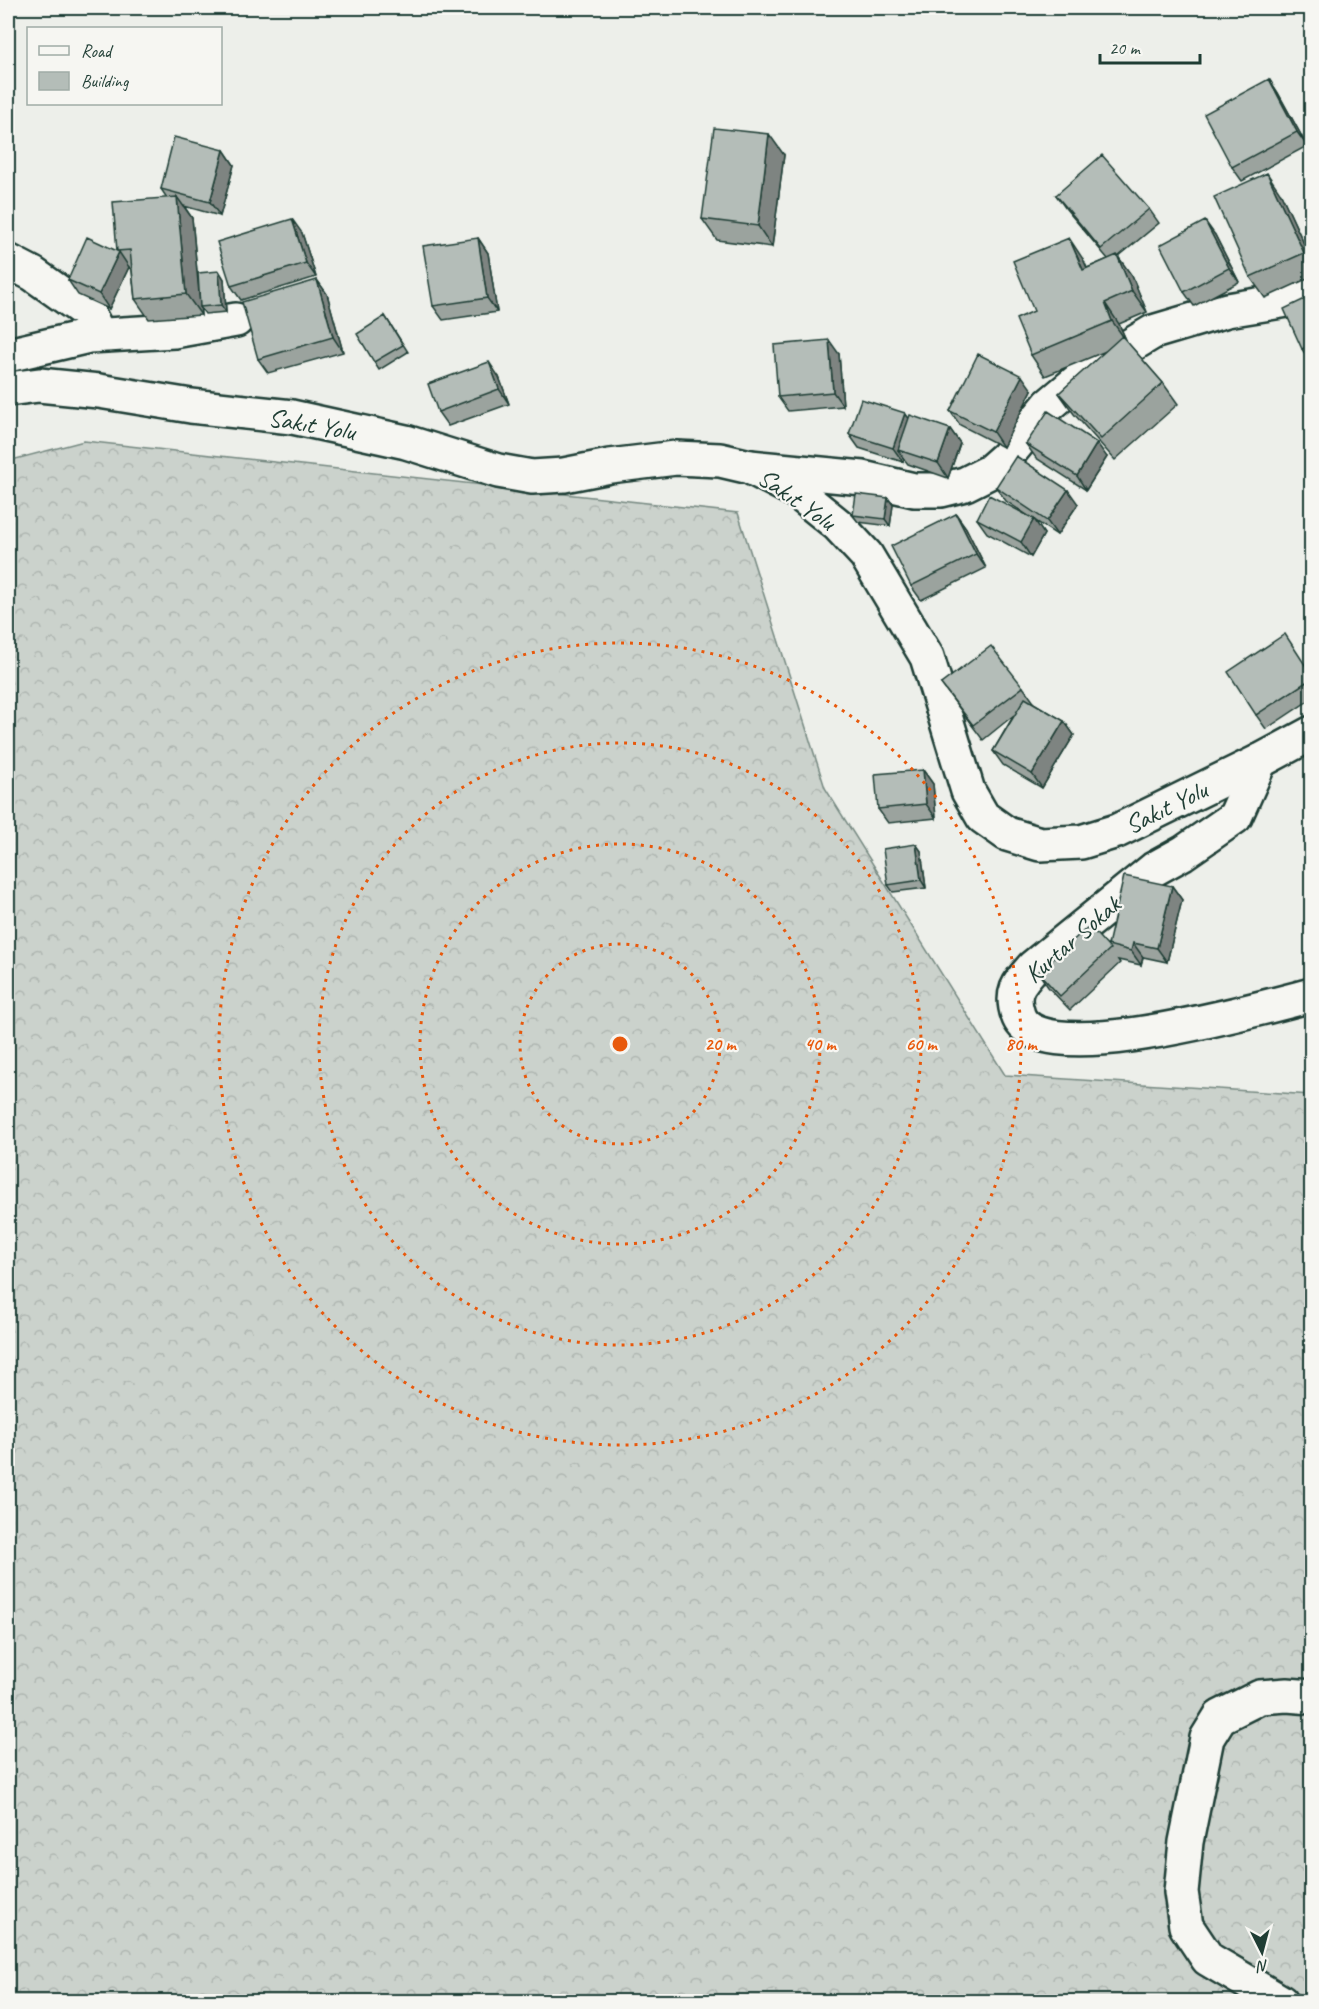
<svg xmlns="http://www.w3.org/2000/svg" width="1319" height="2009" font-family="Caveat,sans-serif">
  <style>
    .forest { fill: url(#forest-crowns); stroke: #758880; stroke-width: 1.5 }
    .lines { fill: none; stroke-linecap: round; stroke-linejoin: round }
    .street-casing { stroke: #1f3d34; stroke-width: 38 }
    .secondary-casing { stroke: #1f3d34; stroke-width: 38 }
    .street { stroke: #f6f6f2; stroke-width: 33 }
    .secondary { stroke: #f6f6f2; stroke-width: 33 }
    .wall { fill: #9ba39e; stroke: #1f3d34; stroke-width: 1.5 }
    .shaded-wall { fill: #7e8481; stroke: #1f3d34; stroke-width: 1.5 }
    .building { fill: #b4bdb8; stroke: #1f3d34; stroke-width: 1.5 }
    .ring { fill: none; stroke: #e8590c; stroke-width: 3; stroke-dasharray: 3 6 }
    .labels { text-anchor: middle; stroke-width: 4.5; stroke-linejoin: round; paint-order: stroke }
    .street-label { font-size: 26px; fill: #1f3d34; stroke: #f6f6f2 }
    .centre { fill: #e8590c; stroke: #f6f6f2; stroke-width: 3 }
    .ring-label { font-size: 18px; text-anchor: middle; font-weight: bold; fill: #e8590c; stroke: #f6f6f2; stroke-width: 4.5; stroke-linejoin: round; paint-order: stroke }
  </style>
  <defs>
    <pattern id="forest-crowns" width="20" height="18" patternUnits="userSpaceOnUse" patternTransform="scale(1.5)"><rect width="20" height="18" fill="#cbd2cc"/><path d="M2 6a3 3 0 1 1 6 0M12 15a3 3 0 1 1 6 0" fill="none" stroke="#aeb5b0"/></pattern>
  </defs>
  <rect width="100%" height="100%" fill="#edefea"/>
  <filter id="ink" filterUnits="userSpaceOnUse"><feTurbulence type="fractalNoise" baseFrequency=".0167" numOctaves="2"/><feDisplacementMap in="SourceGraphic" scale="12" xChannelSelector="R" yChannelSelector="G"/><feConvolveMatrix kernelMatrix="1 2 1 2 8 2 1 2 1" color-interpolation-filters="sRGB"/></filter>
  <g filter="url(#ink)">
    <path class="forest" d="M84,441L738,513L825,788L1005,1075L1311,1095V2001L8,2002V461Z"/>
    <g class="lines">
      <g class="street-casing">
        <path id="street" d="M8,261L33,274L88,313L99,335
          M8,355L89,336L174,331L236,320
          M750,467L863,478L914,490H941L965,484L989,472L1006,457L1049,405L1093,368L1153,332L1227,310L1312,296
          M1260,761L1235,817L1183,853L1154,869L1033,967C1019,983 1010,992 1018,1015C1037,1074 1266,1006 1312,995
          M1281,2002L1208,1959L1186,1926L1181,1892L1186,1842L1207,1738L1220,1717L1260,1697L1287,1695L1312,1697"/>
      </g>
      <g class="secondary-casing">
        <path id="secondary" d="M8,389L39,385L99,391L191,406L292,417L406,442L498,471L532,477L564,475L610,466L676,458L720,460L750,467L796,491L838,525L866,555L927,657L968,791L983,817L1007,834L1040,844L1081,842L1117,831L1260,761L1312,733"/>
      </g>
      <use href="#street" class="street"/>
      <use href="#secondary" class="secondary"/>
    </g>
    <path class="wall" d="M1269,79L1278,93L1307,146L1242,181L1232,167Z
      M224,150L234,165L220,216L184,206L192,218L201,315L149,319L135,299L132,271L129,267L109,309L78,295L68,280L117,251L167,198L161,189Z
      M784,155L772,247L717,240L702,219Z
      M1281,194L1311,259V277L1265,298L1250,277Z
      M1056,195L1149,209L1159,223L1118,257L1132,276L1147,312L1119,324L1127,342L1163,383L1178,404L1115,460L1074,414L1059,393L1106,351L1045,376L1031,355L1034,311L1083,259L1087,268L1108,259L1066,209Z
      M302,233L316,277L241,300L231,286Z
      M1215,235L1239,282L1194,306L1184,292Z
      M478,238L488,253L497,312L443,320L433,306Z
      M219,271L224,279L226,312L205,314L200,307Z
      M317,280L327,294L343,352L268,373L258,359Z
      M1311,300V363L1302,349Z
      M385,316L408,352L379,370L374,362Z
      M839,354L843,406L788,411L778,397Z
      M499,377L509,404L448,426L438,412Z
      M1032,390L1003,447L960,425L950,411Z
      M905,413L909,419L950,429L960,443L948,478L908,464L904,459L903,462L859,448L849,434Z
      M1026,444L1107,457L1086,490L1036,458Z
      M996,487L1078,504L1057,535L1034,520L1044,534L1031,557L987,533L977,519L1030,517L1006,501Z
      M888,498L893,505L890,526L858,522L853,515Z
      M956,514L966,528L986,568L921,600L911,586Z
      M1311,673V699L1266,729L1256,715Z
      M941,684L1023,687L1033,701L1032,702L1064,721L1074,735L1042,788L1003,765L993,751L1014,715L983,740Z
      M923,770L933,784L936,818L888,823L878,809Z
      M916,844L921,851L926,888L893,892L888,885Z
      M1172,886L1182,900L1167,962L1143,957L1141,965L1118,960L1120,963L1070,1010L1048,987L1038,972L1108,945Z"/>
    <path class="shaded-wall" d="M1269,79L1278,93L1307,146L1297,132Z
      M769,134L784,155L772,247L758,226Z
      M224,150L234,165L220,216L210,202Z
      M1267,173L1281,194L1311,259V264L1304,253Z
      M177,197L192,218L201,315L186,294Z
      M292,219L302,233L316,277L306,263Z
      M1205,221L1215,235L1239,282L1229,268Z
      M478,238L488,253L497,312L487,298Z
      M1069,238L1083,259L1097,291L1083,270Z
      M119,252L129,267L109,309L99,294Z
      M1117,255L1132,276L1147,312L1132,291Z
      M219,271L224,279L226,312L221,305Z
      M317,280L327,294L343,352L333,337Z
      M1105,303L1119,324L1127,342L1112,321Z
      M829,340L839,354L843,406L833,392Z
      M489,362L499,377L509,404L499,389Z
      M1022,376L1032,390L1003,447L993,432Z
      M905,413L915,427L898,450L904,459L903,462L893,448Z
      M950,429L960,443L948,478L938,463Z
      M1097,443L1107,457L1086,490L1077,476Z
      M1068,490L1078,504L1057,535L1047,521Z
      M888,498L893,505L890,526L885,519Z
      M956,514L966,528L986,568L976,554Z
      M1034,519L1044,534L1031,557L1021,542Z
      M1064,721L1074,735L1042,788L1032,774Z
      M923,770L933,784L936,818L926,804Z
      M916,844L921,851L926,888L921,880Z
      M1172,886L1182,900L1167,962L1157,948Z
      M1133,943L1143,957L1141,965L1131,951Z"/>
    <path class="building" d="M1269,79L1297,132L1232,167L1204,114Z
      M714,128L769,134L758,226L702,219Z
      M174,137L224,150L210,202L161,189Z
      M1102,155L1149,209L1101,249L1056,195Z
      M1267,173L1304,253L1250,277L1214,197Z
      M177,197L186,294L135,299L130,250L117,251L113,202Z
      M292,219L306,263L231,286L217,242Z
      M1205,221L1229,268L1184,292L1160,245Z
      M87,237L117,251L119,252L99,294L68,280Z
      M478,238L487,298L433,306L423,246Z
      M1069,238L1083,270L1117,255L1132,291L1105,303L1112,321L1031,355L1016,319L1034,311L1013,261Z
      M219,271L221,305L200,307L198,273Z
      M317,280L333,337L258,359L242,302Z
      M1309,297L1311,301V345L1302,349L1284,309Z
      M385,316L403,345L374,362L357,334Z
      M1122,336L1163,383L1101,439L1059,393Z
      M829,340L833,392L778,397L774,345Z
      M978,354L1022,376L993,432L950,411Z
      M489,362L499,389L438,412L428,384Z
      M861,399L905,413L893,448L849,434Z
      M1048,411L1097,443L1077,476L1026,444Z
      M910,415L950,429L938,463L898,450Z
      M1016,456L1068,490L1047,521L996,487Z
      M856,494L888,498L885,519L853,515Z
      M989,495L1034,519L1021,542L977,519Z
      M956,514L976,554L911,586L891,546Z
      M1285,634L1311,674V679L1256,715L1228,672Z
      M991,646L1023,687L973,725L941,684Z
      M1025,698L1064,721L1032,774L993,751Z
      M923,770L926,804L878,809L875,774Z
      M916,844L921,880L888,885L883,849Z
      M1124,876L1172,886L1157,948L1133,943L1131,951L1108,945Z
      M1089,926L1110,949L1060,996L1038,972Z"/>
  </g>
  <g class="ring">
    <circle cx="620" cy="1044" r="100"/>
    <circle cx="620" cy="1044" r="200"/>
    <circle cx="620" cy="1044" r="301"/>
    <circle cx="620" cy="1044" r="401"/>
  </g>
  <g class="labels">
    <g class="street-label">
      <text transform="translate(312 424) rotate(10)" y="9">Sakıt Yolu</text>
      <text transform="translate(797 499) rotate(35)" y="9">Sakıt Yolu</text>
      <text transform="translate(1166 807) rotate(-26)" y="9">Sakıt Yolu</text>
      <text transform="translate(1072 939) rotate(-41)" y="9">Kurtar Sokak</text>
    </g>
  </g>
  <circle cx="620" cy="1044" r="9" class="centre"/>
  <g class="ring-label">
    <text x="720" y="1050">20 m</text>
    <text x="820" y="1050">40 m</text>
    <text x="921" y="1050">60 m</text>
    <text x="1021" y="1050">80 m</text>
  </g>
  <rect width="1319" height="2009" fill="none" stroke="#f6f6f2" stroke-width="30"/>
  <rect x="15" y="15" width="1289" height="1979" fill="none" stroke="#1f3d34" stroke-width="2" filter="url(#ink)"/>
  <rect x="27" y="27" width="195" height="78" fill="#f6f6f2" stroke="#a0aca6" stroke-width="1.5"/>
  <rect x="39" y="46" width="30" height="9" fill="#f6f6f2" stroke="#a0aca6" stroke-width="1.5"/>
  <text x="81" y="57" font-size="18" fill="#1f3d34">Road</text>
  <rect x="39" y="72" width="30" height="18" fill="#b4bdb8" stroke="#a0aca6" stroke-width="1.5"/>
  <text x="81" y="87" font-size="18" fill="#1f3d34">Building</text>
  <g transform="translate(1262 1952) rotate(174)" stroke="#f6f6f2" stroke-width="4.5" paint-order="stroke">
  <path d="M0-4.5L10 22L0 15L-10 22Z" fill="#1f3d34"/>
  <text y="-9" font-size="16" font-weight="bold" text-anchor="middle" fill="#1f3d34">N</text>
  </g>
  <path d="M1100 54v9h100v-9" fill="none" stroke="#1f3d34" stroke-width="3"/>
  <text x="1109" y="54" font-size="18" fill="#1f3d34" stroke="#f6f6f2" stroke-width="4.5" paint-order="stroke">20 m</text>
</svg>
